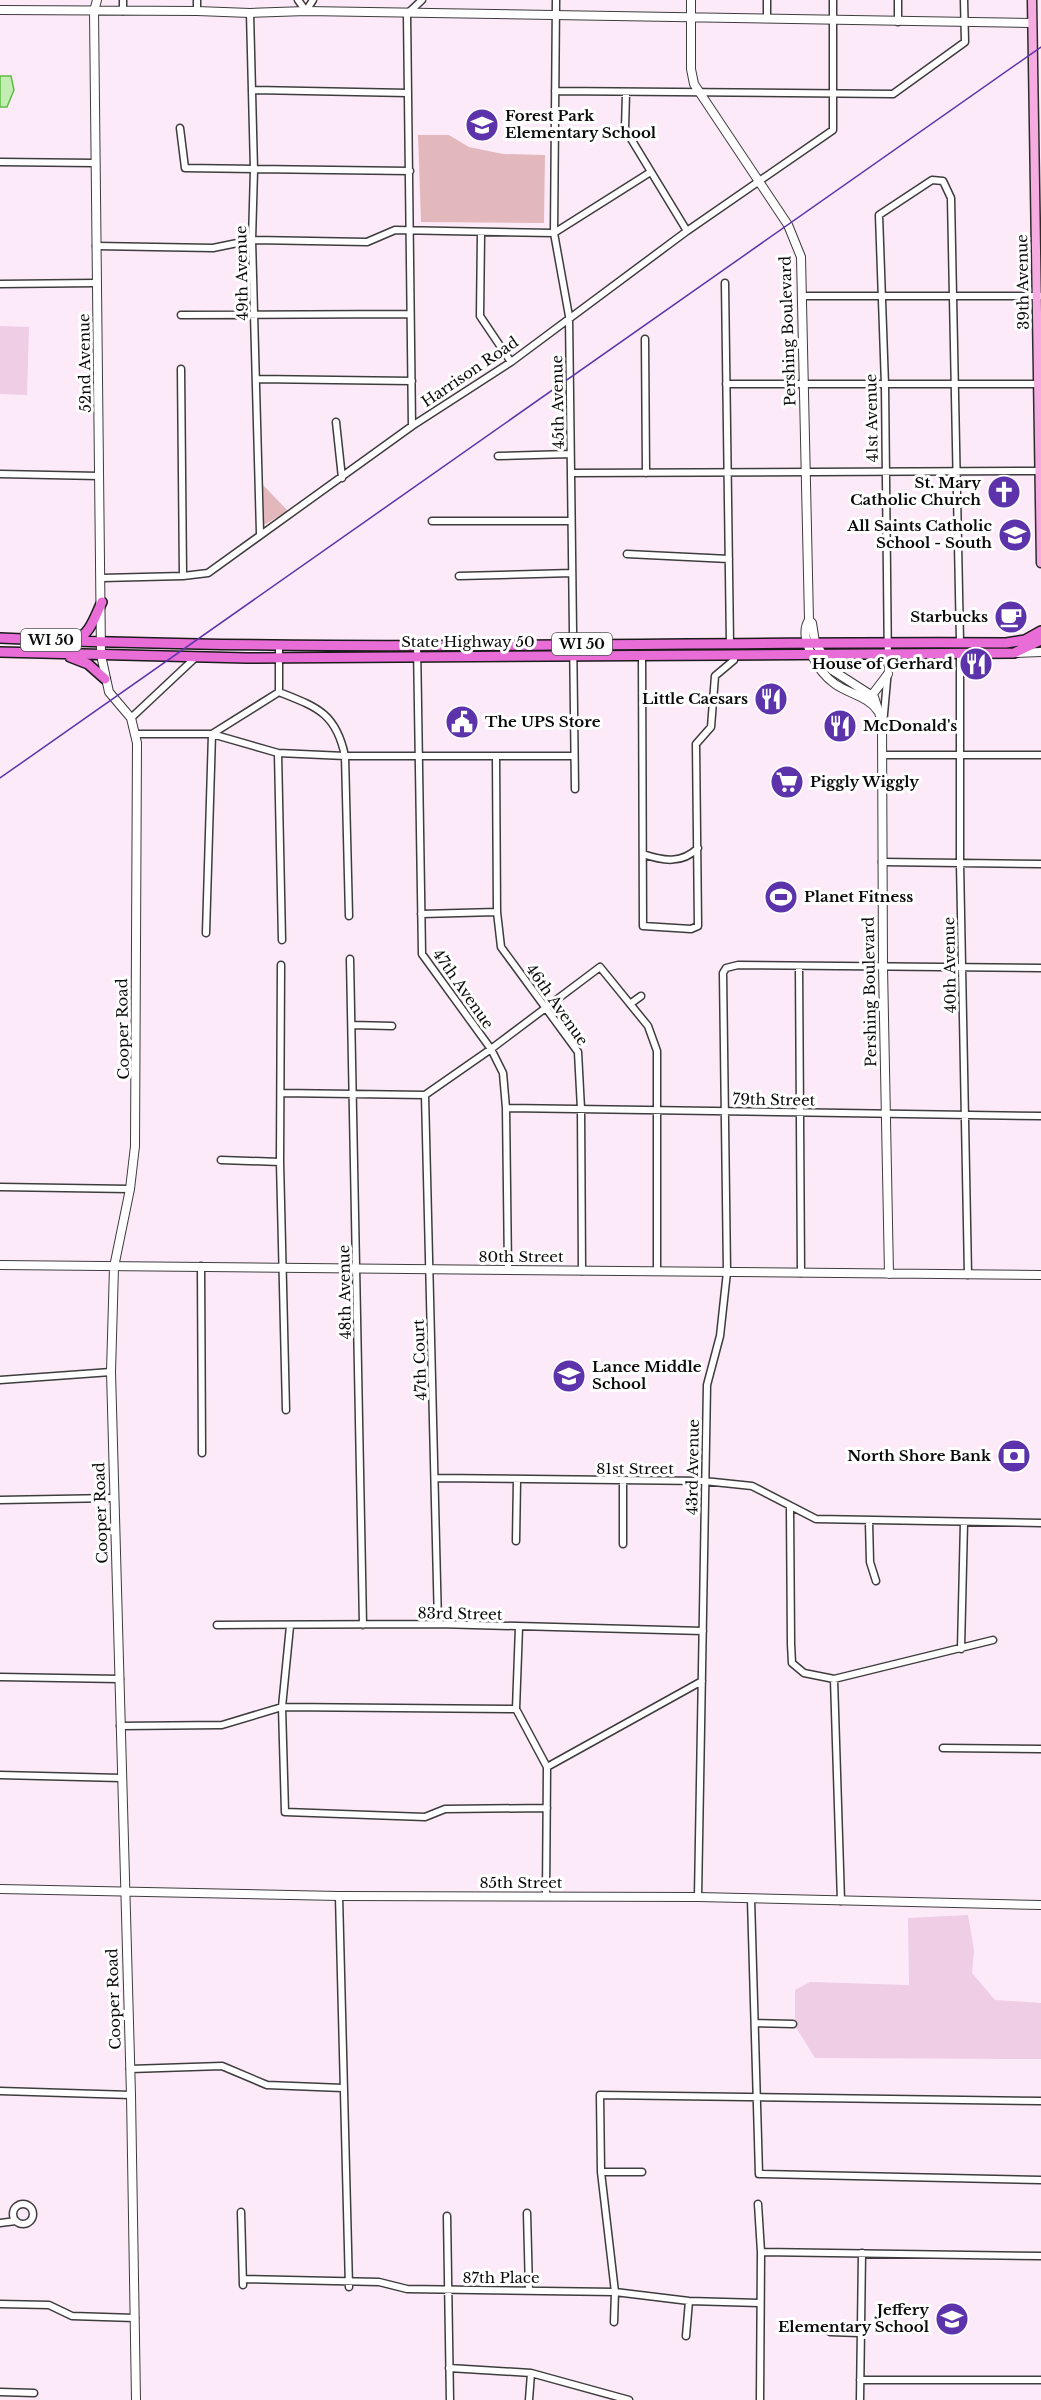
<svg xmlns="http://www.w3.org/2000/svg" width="1041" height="2400" font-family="'Libre Baskerville',serif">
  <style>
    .farmland { fill: #efcde5 }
    .green { fill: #e3b8bd }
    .water { fill: #c2eeb4; stroke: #5dbd43; stroke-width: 1.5 }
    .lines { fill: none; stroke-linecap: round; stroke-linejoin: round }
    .minor-casing { stroke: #3d3d3d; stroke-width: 9 }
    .tertiary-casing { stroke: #3d3d3d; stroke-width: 10 }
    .secondary-casing { stroke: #2c2c2c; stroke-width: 11 }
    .primary-casing { stroke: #1b1b1b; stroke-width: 12 }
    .minor { stroke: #fff; stroke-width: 6 }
    .tertiary { stroke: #fff; stroke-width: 8 }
    .secondary { stroke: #f6ace1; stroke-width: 8 }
    .primary { stroke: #e96dd7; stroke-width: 9 }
    .rail { stroke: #5c33aa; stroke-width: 1.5 }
    .labels { text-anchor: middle; stroke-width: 6; stroke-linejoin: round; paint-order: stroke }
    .shield { fill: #fff; stroke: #545454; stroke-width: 1.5 }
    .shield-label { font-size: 14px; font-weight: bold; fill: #0a0a0a }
    .poi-label { font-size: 15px; font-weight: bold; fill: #0a0a0a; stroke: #fff; text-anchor: end }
    .street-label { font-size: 15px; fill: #0a0a0a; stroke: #fff }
  </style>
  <rect width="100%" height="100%" fill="#fdeaf9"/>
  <path class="farmland" d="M0,326L29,327L27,395L0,394Z
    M968,1915L974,1950L972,1973L995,2000L1041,2003V2059L815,2058L795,2026V1990L810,1982L909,1985L908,1918Z"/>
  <path class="green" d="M418,135H449L469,147L503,154L545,155L544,223L421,222Z
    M263,485L288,511L264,525Z"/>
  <path class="water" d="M0,76H11L14,90L7,107H0Z"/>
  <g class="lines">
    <g class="minor-casing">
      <path id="minor" d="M123,0V11
        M197,0V11
        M298,0L306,11L313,0
        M556,0L554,233L569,316L575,789
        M898,0V22
        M250,13L254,170L252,240L260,533
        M767,18V0
        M252,90L408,93
        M555,91L893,94L965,42L964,0
        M626,93L625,129L687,231
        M180,128L185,168L410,171
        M0,162L95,163
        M481,234L480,316L511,362
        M96,246L213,248L252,240L367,242L395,230L554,233L649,173
        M725,283L730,645
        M0,284L97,283
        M803,296H1041
        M181,315L410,314
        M645,339L646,473
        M181,369L183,576
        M257,379L412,381
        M726,384H1040
        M336,422L342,478
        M412,426L407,14L422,0
        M498,456L570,454
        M571,473L1041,471
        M0,474L99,476
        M432,521H571
        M627,554L729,559
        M459,576L572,573
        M102,578L183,576L208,573L412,426L511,362L687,231L833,130V0
        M417,644L422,954L491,1049L503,1073L506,1108L508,1270
        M960,654V863L968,1275
        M642,655L643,926L691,929L698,926L696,744L711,727L715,676L734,660
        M279,692V645
        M131,718L196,657
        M883,725L888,669L885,385L879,215L932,180L943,181L951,198L960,642
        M136,734H212L278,753L345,756H574
        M278,753L282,940
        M883,755H1041
        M496,757L497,912L501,947L578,1052L581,1109L582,1271
        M643,854C663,861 682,864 698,848
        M882,862L1041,864
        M421,914L497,912
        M206,933L212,734L279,692C317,707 336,713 345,756L349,916
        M350,959L363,1625
        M281,965L280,1162L286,1410
        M799,966L801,1273
        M630,1004L641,996
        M352,1025L392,1026
        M281,1093L425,1095
        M425,1095L491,1049L600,967L648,1026L657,1051V1271
        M425,1095L438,1624
        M506,1108L1041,1116
        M221,1160L280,1162
        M0,1187L130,1189
        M201,1266L202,1453
        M0,1380L111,1372
        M436,1478L704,1481L752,1486L816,1519L1041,1523
        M623,1481V1544
        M0,1500L114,1498
        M790,1507L791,1644L792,1663L804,1673L834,1679L993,1640
        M869,1522L870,1562L876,1581
        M516,1541L517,1480
        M217,1625L438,1624L703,1631
        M290,1626L282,1707L285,1812L425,1817L445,1809L547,1808
        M519,1627L516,1709L547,1767L546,1896
        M961,1649L964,1522
        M0,1677L120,1679
        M834,1679L841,1901
        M120,1726L222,1725L282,1707L516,1709
        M943,1748L1041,1749
        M547,1767L702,1681
        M0,1775L121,1778
        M339,1896L349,2287
        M698,1897L707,1385L720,1336L727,1272L723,973L726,968L738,965L1041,968
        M751,1899L759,2174L1041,2180
        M756,2023L793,2024
        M130,2069L222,2066L267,2085L343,2088
        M0,2091L131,2095
        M601,2172H642
        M758,2204L761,2252L760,2400
        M13 2214a10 10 0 1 1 20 0a10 10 0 1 1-20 0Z
        M241,2212L243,2285
        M527,2213L529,2290
        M447,2216L450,2400
        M0,2223L16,2221
        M761,2252L1041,2256
        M243,2279L379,2282L407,2289L615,2292L689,2301L759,2303
        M0,2304L49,2305L72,2316L135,2318
        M614,2322L615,2292L601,2172L600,2095L1041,2101
        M830,2332L859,2333
        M686,2336L689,2301
        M449,2368L531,2373L629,2400
        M860,2380H1041
        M0,2392L34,2393
        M529,2400L531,2373
        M860,2400L862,2253"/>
    </g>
    <g class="tertiary-casing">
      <path id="tertiary" d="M97,0L94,11L101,655L109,692L131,718L137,743L135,1146L130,1189L114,1267L111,1372L131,2095L136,2400
        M691,0V69L694,84L788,225L801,257L809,620C797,638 819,673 835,684C849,694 868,696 878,711
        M0,10L197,11L250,13L306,11L1032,23
        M809,620L812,623L815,642L832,670L874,697L882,722L883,967L889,1274
        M1015,653L1041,652
        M869,699L888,674
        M0,1265L1041,1275
        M0,1889L339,1896L698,1897L1041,1905"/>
    </g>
    <g class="secondary-casing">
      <path id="secondary" d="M1032,0L1041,563"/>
    </g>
    <g class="primary-casing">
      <path id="primary" d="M0,638C335,653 671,641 1006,643L1025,640L1041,631
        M75,640C90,635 95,616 102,602
        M0,652L247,658L1014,653L1041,640
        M70,657L88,664L105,679"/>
    </g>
    <use href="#minor" class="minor"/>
    <use href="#tertiary" class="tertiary"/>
    <use href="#secondary" class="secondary"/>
    <use href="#primary" class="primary"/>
    <path class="rail" d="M0,778L1041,47"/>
  </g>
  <defs>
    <g id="school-disc" transform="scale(1.725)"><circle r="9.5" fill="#5c33aa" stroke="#fff"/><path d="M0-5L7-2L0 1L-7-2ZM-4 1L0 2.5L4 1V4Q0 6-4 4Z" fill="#fff"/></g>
    <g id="church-disc" transform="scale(1.725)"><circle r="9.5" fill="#5c33aa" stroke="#fff"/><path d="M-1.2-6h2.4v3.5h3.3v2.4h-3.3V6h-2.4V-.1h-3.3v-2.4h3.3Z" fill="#fff"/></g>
    <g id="cafe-disc" transform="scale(1.725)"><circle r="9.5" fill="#5c33aa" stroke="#fff"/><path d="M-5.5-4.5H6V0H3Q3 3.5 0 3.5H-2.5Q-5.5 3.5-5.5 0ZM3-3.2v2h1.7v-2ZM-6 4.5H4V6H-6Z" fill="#fff"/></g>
    <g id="restaurant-disc" transform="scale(1.725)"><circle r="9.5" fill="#5c33aa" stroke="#fff"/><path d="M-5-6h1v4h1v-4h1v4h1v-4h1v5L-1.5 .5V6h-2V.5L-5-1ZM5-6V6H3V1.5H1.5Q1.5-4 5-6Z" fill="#fff"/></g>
    <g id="civic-disc" transform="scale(1.725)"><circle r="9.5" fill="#5c33aa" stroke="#fff"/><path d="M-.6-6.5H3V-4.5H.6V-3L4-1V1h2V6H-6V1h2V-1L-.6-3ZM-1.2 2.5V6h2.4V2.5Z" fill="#fff"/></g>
    <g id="supermarket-disc" transform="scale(1.725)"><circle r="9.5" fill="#5c33aa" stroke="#fff"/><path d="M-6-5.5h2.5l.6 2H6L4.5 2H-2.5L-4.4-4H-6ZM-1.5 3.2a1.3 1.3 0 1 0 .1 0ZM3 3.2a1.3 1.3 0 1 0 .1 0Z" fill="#fff"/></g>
    <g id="stadium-disc" transform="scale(1.725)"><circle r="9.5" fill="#5c33aa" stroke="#fff"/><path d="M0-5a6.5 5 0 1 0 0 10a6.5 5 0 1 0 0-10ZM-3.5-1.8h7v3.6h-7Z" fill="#fff"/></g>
    <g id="bank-disc" transform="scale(1.725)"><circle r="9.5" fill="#5c33aa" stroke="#fff"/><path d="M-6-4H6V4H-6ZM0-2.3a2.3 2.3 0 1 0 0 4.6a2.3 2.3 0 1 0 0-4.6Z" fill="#fff"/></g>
  </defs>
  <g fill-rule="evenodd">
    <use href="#school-disc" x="482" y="125"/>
    <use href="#church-disc" x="1004" y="492"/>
    <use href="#school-disc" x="1015" y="535"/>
    <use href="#cafe-disc" x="1011" y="617"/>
    <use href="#restaurant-disc" x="976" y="664"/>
    <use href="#restaurant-disc" x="771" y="699"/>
    <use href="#civic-disc" x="462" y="722"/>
    <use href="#restaurant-disc" x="840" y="726"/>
    <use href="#supermarket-disc" x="787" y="782"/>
    <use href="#stadium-disc" x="781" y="897"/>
    <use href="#school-disc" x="569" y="1376"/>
    <use href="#bank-disc" x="1014" y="1456"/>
    <use href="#school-disc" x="952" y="2319"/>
  </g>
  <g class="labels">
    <g class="shield">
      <rect x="21" y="629" width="60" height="22" rx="4.5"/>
      <rect x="552" y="633" width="60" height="22" rx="4.5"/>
    </g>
    <g class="shield-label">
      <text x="51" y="645">WI 50</text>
      <text x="582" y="649">WI 50</text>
    </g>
    <g class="poi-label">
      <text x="505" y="121" text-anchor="start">Forest Park<tspan x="505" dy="17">Elementary School</tspan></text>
      <text x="981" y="488">St. Mary<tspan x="981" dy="17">Catholic Church</tspan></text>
      <text x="992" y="531">All Saints Catholic<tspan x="992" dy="17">School - South</tspan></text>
      <text x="988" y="622">Starbucks</text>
      <text x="953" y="669">House of Gerhard</text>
      <text x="748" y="704">Little Caesars</text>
      <text x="485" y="727" text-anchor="start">The UPS Store</text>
      <text x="863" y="731" text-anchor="start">McDonald's</text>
      <text x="810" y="787" text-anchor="start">Piggly Wiggly</text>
      <text x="804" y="902" text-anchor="start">Planet Fitness</text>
      <text x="592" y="1372" text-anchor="start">Lance Middle<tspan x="592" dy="17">School</tspan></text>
      <text x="991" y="1461">North Shore Bank</text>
      <text x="929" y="2315">Jeffery<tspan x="929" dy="17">Elementary School</tspan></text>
    </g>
    <g class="street-label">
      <text transform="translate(242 273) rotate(-91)" y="5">49th Avenue</text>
      <text transform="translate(1023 282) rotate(-91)" y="5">39th Avenue</text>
      <text transform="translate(788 331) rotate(-92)" y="5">Pershing Boulevard</text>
      <text transform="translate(85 363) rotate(-91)" y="5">52nd Avenue</text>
      <text transform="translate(470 372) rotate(-34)" y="5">Harrison Road</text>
      <text transform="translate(558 402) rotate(-91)" y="5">45th Avenue</text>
      <text transform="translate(872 418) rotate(-91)" y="5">41st Avenue</text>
      <text x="468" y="647">State Highway 50</text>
      <text transform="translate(950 965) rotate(-91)" y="5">40th Avenue</text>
      <text transform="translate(463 989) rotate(55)" y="5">47th Avenue</text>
      <text transform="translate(870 992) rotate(-91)" y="5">Pershing Boulevard</text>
      <text transform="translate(557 1005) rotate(55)" y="5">46th Avenue</text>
      <text transform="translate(123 1029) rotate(-91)" y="5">Cooper Road</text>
      <text transform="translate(774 1100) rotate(1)" y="5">79th Street</text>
      <text x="521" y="1262">80th Street</text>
      <text transform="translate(345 1292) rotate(-91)" y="5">48th Avenue</text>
      <text transform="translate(420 1360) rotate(-92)" y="5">47th Court</text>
      <text transform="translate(693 1467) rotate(-89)" y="5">43rd Avenue</text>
      <text x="635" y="1474">81st Street</text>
      <text transform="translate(101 1513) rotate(-92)" y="5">Cooper Road</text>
      <text transform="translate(460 1614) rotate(1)" y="5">83rd Street</text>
      <text x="521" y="1888">85th Street</text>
      <text transform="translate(114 1999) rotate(-92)" y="5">Cooper Road</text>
      <text x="501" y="2283">87th Place</text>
    </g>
  </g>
</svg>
